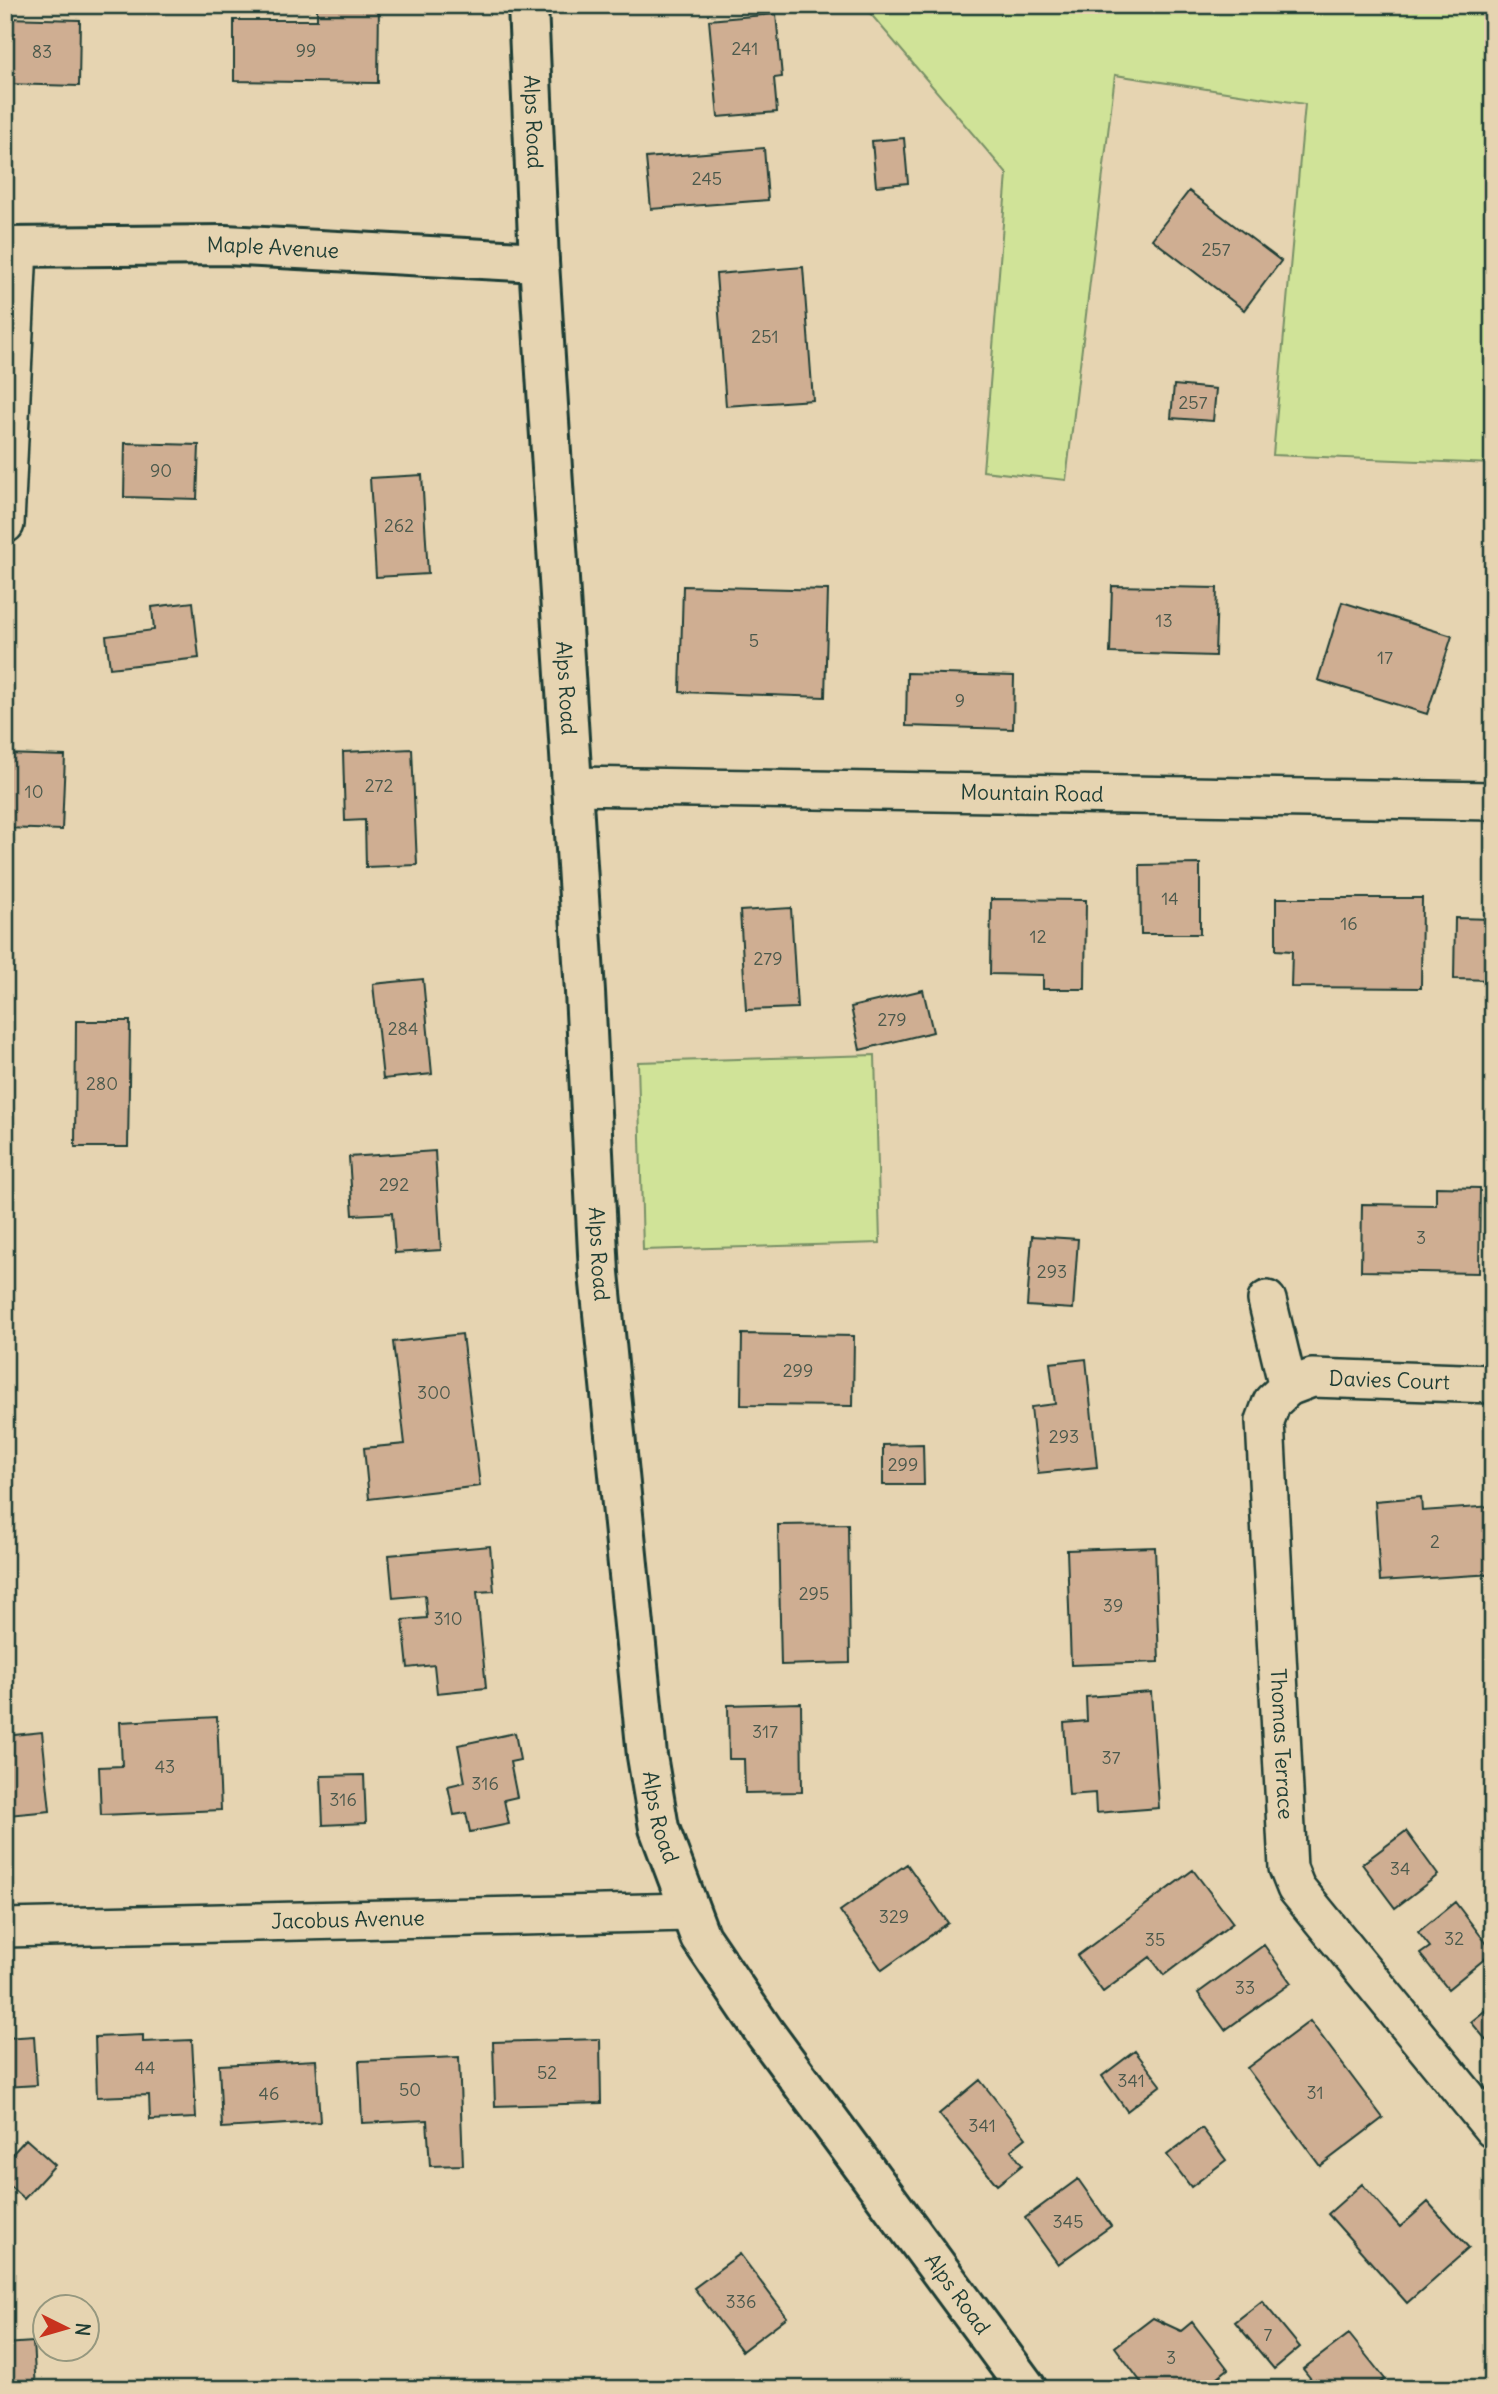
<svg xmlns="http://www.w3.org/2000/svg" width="1498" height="2394" font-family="Delius,sans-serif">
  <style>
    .green { fill: #d0e398; stroke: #789066; stroke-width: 2 }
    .building { fill: #cfae92; stroke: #1f3d34; stroke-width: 2 }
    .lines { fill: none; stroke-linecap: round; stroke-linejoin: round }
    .street-casing { stroke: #1f3d34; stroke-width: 42 }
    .secondary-casing { stroke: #1f3d34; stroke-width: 44 }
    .street { stroke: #e6d4b1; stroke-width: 37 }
    .secondary { stroke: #e6d4b1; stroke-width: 38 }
    .labels { text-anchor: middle; stroke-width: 7; stroke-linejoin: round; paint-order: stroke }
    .number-label { font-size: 18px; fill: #4b594c }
    .street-label { font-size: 21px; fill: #1f3d34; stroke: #e6d4b1 }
  </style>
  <rect width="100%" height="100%" fill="#e6d4b1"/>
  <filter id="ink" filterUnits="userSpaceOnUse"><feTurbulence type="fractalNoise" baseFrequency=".0143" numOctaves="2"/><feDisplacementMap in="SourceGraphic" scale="14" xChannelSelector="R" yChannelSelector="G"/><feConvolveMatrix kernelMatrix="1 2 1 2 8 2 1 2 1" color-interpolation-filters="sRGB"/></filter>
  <g filter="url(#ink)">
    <path class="green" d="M863,5H1493V464L1273,455L1305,104L1115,75L1066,480L983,471L1007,174Z
      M875,1055L880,1243L643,1250L638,1062Z"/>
    <path class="building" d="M317,5H379L378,83L234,81V20H317Z
      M776,14L782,77L774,78L777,112L718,117L709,20Z
      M5,18L80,20L79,86L5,84Z
      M904,138L908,183L876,186L872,141Z
      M764,148L768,200L651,209L646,158Z
      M1189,191L1281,261L1244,310L1152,239Z
      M803,267L813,400L726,406L716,274Z
      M1174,385L1216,389L1213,421L1171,418Z
      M125,443L199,445L197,499L124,497Z
      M422,475L428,574L376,577L370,478Z
      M683,586L828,590L825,697L680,692Z
      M1112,586L1217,588L1215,656L1110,653Z
      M193,602L199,658L110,668L106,636L154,630L152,607Z
      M1342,602L1452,636L1427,714L1318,680Z
      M907,673L1014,676L1013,729L906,726Z
      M412,749L417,865L366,867L365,820L345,821L343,752Z
      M5,754L65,756L62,830L5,828Z
      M1200,864V934H1141L1140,865Z
      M1276,898H1422L1421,988L1291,987L1292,951L1276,950Z
      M991,899L1086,900L1085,989H1043V975L990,974Z
      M791,908L797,1008L746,1010L740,911Z
      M1455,918L1493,919V980L1454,979Z
      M423,979L432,1074L383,1079L373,984Z
      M923,990L933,1032L860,1050L851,1007Z
      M76,1021H130L128,1147H75Z
      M435,1151L441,1250L395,1253L392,1213L353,1215L349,1157Z
      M1436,1187L1480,1188L1479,1273L1361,1271L1362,1204L1436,1205Z
      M1032,1236L1078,1239L1073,1309L1027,1306Z
      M462,1334L480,1486L369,1499L364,1448L405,1444L393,1342Z
      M742,1334L854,1336L853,1406L741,1405Z
      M1086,1359L1097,1467L1038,1473L1031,1407L1055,1404L1050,1363Z
      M923,1444L924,1485H883V1445Z
      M1421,1497L1422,1511L1493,1506V1574L1380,1581L1375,1501Z
      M848,1524L850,1663L781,1665L778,1525Z
      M490,1546L494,1591L477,1592L486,1688L437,1693L434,1665L408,1668L403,1620L427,1618L425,1595L393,1598L389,1555Z
      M1155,1547L1159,1662L1071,1665L1067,1550Z
      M1151,1692L1159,1808L1096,1813L1095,1793L1069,1795L1064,1723L1087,1721L1086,1697Z
      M801,1703L802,1792L745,1793L744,1759H729L728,1705Z
      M217,1717L221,1810L101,1815L99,1767L122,1766L120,1722Z
      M42,1732L50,1811L8,1815L5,1804V1736Z
      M515,1733L520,1760L510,1762L517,1797L504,1800L509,1824L470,1832L466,1813L454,1815L448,1786L465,1782L458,1745Z
      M364,1775L366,1823L323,1825L321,1776Z
      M1406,1831L1438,1875L1395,1908L1362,1864Z
      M907,1864L948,1923L882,1970L840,1911Z
      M1193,1870L1233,1923L1164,1975L1150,1957L1103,1992L1077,1956Z
      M1455,1902L1493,1952L1448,1989L1420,1954L1430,1947L1418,1932Z
      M1264,1945L1291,1983L1225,2030L1198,1993Z
      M1493,2004V2048L1471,2022Z
      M1310,2021L1383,2118L1320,2166L1247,2068Z
      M143,2035V2042L192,2040L196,2118L150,2120L149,2095L97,2097L95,2037Z
      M34,2036L37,2085L5,2087V2038Z
      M600,2039L601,2103L495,2106L493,2042Z
      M1135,2051L1161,2085L1127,2111L1102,2076Z
      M459,2057L463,2165L430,2166L427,2120L362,2123L359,2061Z
      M316,2060L320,2122L222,2128L219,2065Z
      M980,2080L1026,2138L1011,2150L1022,2165L997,2185L939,2114Z
      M1202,2128L1226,2160L1191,2187L1167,2155Z
      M26,2139L55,2165L24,2199L5,2182V2162Z
      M1078,2179L1111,2226L1058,2264L1025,2218Z
      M1362,2184L1400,2227L1428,2202L1469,2248L1407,2303L1328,2214Z
      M740,2254L787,2317L742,2351L694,2288Z
      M1262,2301L1300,2347L1274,2369L1235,2322Z
      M1153,2318L1181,2331L1192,2322L1228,2369L1203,2389H1146L1115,2347Z
      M1349,2334L1385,2379L1372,2389H1319L1303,2369Z
      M33,2342L36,2389H5V2344Z"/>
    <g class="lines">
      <g class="street-casing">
        <g id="street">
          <path d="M5,524L18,247"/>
          <path id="s1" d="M572,786L1493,801"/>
          <path id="s2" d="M1267,1300L1288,1387L1272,1402L1265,1421L1288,1868L1296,1888L1493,2129"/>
          <path id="s3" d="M1288,1387L1312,1378L1493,1384"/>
          <path id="s4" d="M5,1928L689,1912"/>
        </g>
      </g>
      <g class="secondary-casing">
        <g id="secondary">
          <path id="s5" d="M528,5L539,262L585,992L599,1273L647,1756L659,1828L700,1937L765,2033L1027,2389"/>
          <path id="s6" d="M5,247L225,245L539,262"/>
        </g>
      </g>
      <use href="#street" class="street"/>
      <use href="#secondary" class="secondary"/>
    </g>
  </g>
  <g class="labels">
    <g class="number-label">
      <text x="745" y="55">241</text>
      <text x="306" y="57">99</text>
      <text x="42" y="58">83</text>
      <text x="707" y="185">245</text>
      <text x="1216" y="256">257</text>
      <text x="765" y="343">251</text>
      <text x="1193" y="409">257</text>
      <text x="161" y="477">90</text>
      <text x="399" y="532">262</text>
      <text x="1164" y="627">13</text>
      <text x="754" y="647">5</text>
      <text x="1385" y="664">17</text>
      <text x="960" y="707">9</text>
      <text x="379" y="792">272</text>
      <text x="34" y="798">10</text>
      <text x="1170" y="905">14</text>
      <text x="1349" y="930">16</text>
      <text x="1038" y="943">12</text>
      <text x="768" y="965">279</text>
      <text x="892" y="1026">279</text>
      <text x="403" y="1035">284</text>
      <text x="102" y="1090">280</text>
      <text x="394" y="1191">292</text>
      <text x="1421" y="1244">3</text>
      <text x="1052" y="1278">293</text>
      <text x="798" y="1377">299</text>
      <text x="434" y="1399">300</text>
      <text x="1064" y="1443">293</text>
      <text x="903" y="1471">299</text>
      <text x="1435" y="1548">2</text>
      <text x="814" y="1600">295</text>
      <text x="1113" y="1612">39</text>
      <text x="448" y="1625">310</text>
      <text x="765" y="1738">317</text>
      <text x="1111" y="1764">37</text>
      <text x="165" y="1773">43</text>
      <text x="485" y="1790">316</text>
      <text x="343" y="1806">316</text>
      <text x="1400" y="1875">34</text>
      <text x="894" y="1923">329</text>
      <text x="1454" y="1945">32</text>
      <text x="1155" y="1946">35</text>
      <text x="1245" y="1994">33</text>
      <text x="145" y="2074">44</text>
      <text x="547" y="2079">52</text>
      <text x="1131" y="2087">341</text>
      <text x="410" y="2096">50</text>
      <text x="1315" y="2099">31</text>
      <text x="269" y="2100">46</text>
      <text x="982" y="2132">341</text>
      <text x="1068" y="2228">345</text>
      <text x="741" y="2308">336</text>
      <text x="1268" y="2341">7</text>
      <text x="1171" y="2364">3</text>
    </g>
    <g class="street-label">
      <text dy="7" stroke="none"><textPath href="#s5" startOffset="117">Alps Road</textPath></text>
      <text dy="7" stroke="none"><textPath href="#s6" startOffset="268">Maple Avenue</textPath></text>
      <text dy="7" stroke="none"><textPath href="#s5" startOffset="684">Alps Road</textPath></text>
      <text dy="7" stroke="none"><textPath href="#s1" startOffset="460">Mountain Road</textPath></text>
      <text dy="7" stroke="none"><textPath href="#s5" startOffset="1251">Alps Road</textPath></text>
      <text dy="7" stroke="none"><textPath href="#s3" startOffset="103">Davies Court</textPath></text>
      <text dy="7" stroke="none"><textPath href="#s2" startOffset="455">Thomas Terrace</textPath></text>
      <text dy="7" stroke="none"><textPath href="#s5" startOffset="1818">Alps Road</textPath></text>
      <text dy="7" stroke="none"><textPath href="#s4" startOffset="343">Jacobus Avenue</textPath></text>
      <text dy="7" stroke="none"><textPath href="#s5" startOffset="2385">Alps Road</textPath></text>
    </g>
  </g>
  <rect width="1498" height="2394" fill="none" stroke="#e6d4b1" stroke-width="28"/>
  <rect x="14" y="14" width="1470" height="2366" fill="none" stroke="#1f3d34" stroke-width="2.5" filter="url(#ink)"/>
  <g transform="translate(66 2328) rotate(95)"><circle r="33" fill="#e6d4b1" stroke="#96987f" stroke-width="2"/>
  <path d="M0-5L12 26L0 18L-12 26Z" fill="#c8321e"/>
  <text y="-10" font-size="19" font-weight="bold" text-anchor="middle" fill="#1f3d34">N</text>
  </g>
</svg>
